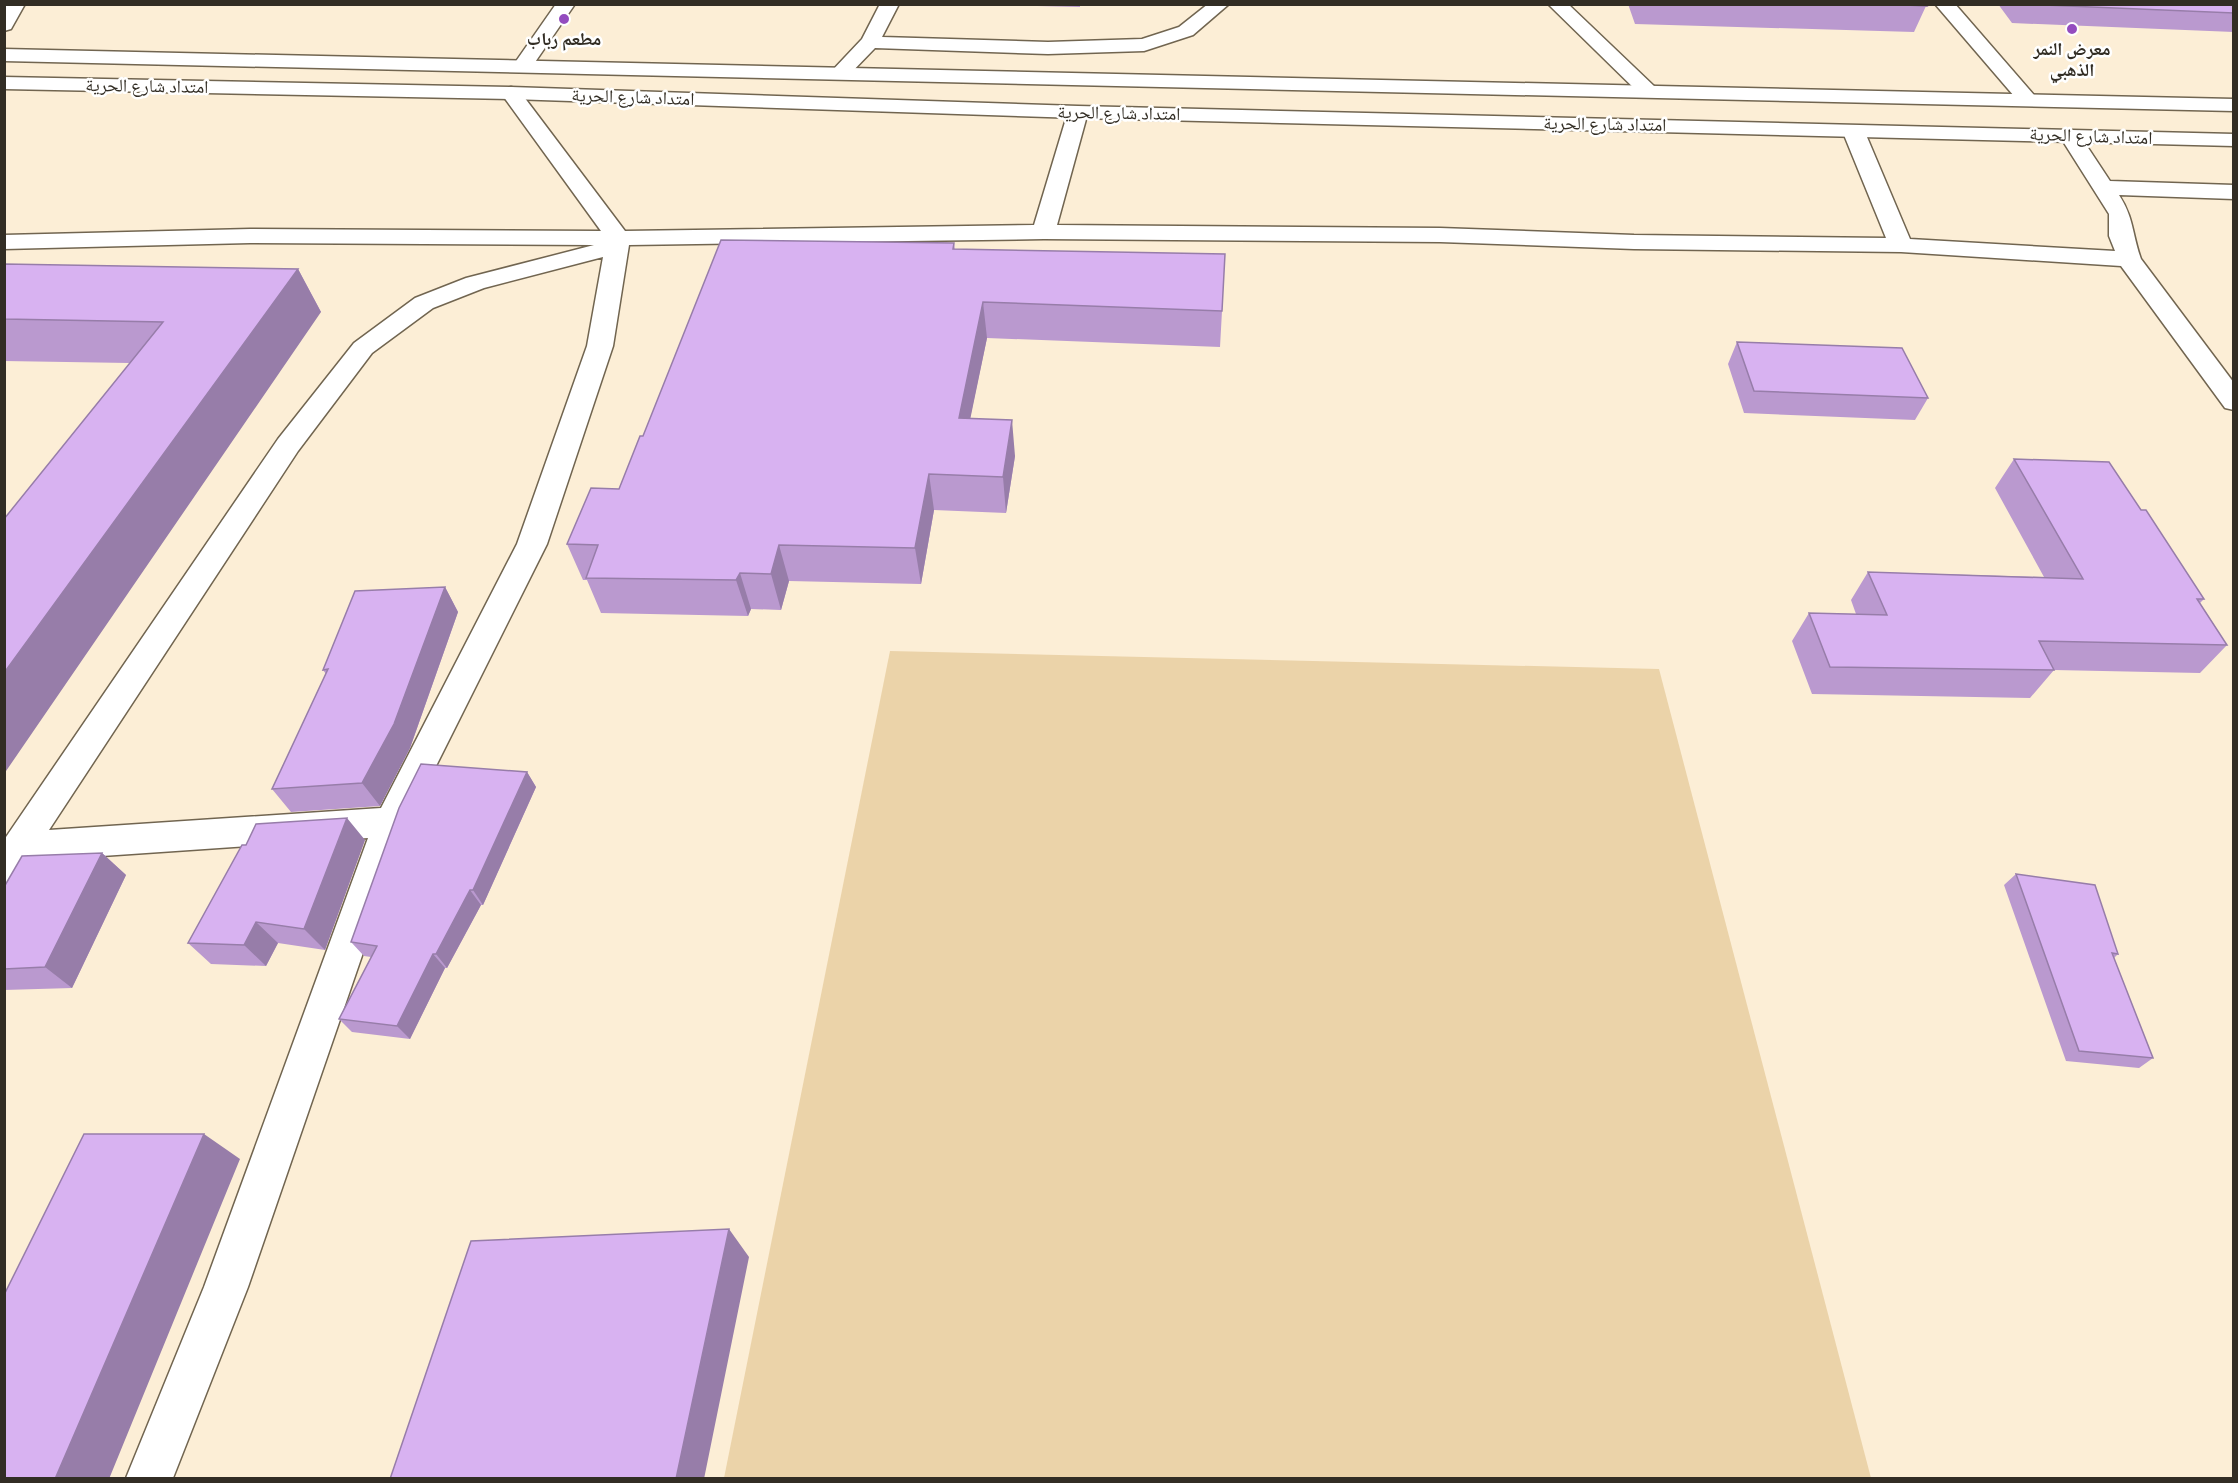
<svg xmlns="http://www.w3.org/2000/svg" width="2238" height="1483" font-family="'Titillium Web','Noto Naskh Arabic',sans-serif">
  <style>
    .green { fill: #ebd3a9 }
    .lines { fill: none; stroke-linecap: round; stroke-linejoin: round }
    .minor-casing { stroke: #716550; stroke-width: 3 }
    .primary-casing { stroke: #716550; stroke-width: 3 }
    .minor { fill: #fff; fill-rule: evenodd }
    .primary { fill: #fff; fill-rule: evenodd }
    .wall { fill: #ba99cf }
    .shaded-wall { fill: #977da9 }
    .building { fill: #d8b2f1; stroke: #977da9; stroke-width: 1.5 }
    .poi-dot { fill: #944cbf; stroke: #fff; stroke-width: 2 }
    .labels { text-anchor: middle; stroke-width: 5; stroke-linejoin: round; paint-order: stroke }
    .far-poi-label { font-size: 18px; font-weight: bold; fill: #322d24; stroke: #fff }
    .far-street-label { font-size: 18px; fill: #322d24; stroke: #fff }
  </style>
  <rect width="100%" height="100%" fill="#fceed6"/>
  <path class="green" d="M890,651L1659,669L1871,1478H724Z"/>
  <g class="lines">
    <g class="minor-casing">
      <path id="minor" d="M6,4H25L11,29L4,31Z
        M556,4H575L529,71H515L512,67Z
        M880,4H899L882,37L1048,42L1142,39L1179,27L1208,4H1229L1193,35L1144,51L1048,54L875,48L846,78H832L829,74L862,39Z
        M1548,4H1568L1655,87L1658,91L1655,95H1641Z
        M1935,4H1955L2034,95L2037,99L2034,103H2020Z
        M511,87L518,89L625,231L1034,225L1068,112L1071,108H1085L1088,112L1057,225L1440,228L1634,235L1886,238L1842,130L1846,126H1860L1864,130L1910,239L2115,251L2109,236V214L2059,135L2063,131H2077L2110,181L2234,185V199L2119,195C2134,218 2132,234 2141,259L2234,383V410L2225,408L2121,266L1901,252L1634,249L1440,242L1044,239L629,245L613,346L547,544L408,822L248,1287L173,1478H126L204,1287L368,838L29,861L17,881L4,885V840L278,439L354,343L415,298L466,278L594,245L250,243L4,249V235L250,229L601,231L501,93L504,89ZM603,257L587,346L517,544L381,808L49,830L298,451L372,353L433,308L484,288Z"/>
    </g>
    <g class="primary-casing">
      <path id="primary" d="M4,49L2234,99V111L4,61Z
        M4,77L511,87L1078,106L2234,134V146L1078,118L511,99L4,89Z"/>
    </g>
    <use href="#minor" class="minor"/>
    <use href="#primary" class="primary"/>
  </g>
  <path class="wall" d="M999,4H1080V7L1000,5Z
    M1628,4H1923L1926,6L1914,32L1635,24Z
    M1998,4H2234V32L2012,23Z
    M954,243L955,250L1222,311L1220,347L987,338L970,418L1015,456L1006,513L934,510L921,584L789,581L781,610L751,609L748,616L601,613L587,580H583L567,544L619,489L643,436Z
    M4,264L298,269L321,312L129,363L4,361Z
    M1737,342L1928,398L1915,420L1744,413L1728,364Z
    M2014,459L2141,510L2204,599L2200,603L2227,645L2200,673L2054,670L2030,698L1812,694L1792,641L1809,613L1856,614L1851,600L1868,572L2044,577L1995,488Z
    M445,587L458,612L410,748L380,806L291,812L272,789L326,674L323,670Z
    M527,772L536,787L483,905H481L447,968H445L410,1039L352,1032L339,1019L371,957L364,956L351,942Z
    M365,840L325,950L278,943L266,966L211,964L188,943Z
    M102,853L126,875L72,988L4,990V887Z
    M2016,874L2118,954L2114,958L2153,1058L2139,1068L2066,1061L2004,885Z"/>
  <path class="shaded-wall" d="M298,269L321,312L4,774V673Z
    M983,302L987,338L963,454L959,418Z
    M1012,420L1015,456L1006,513L1003,477Z
    M929,474L934,510L921,584L915,548Z
    M779,545L789,581L781,610L771,574Z
    M740,573L751,609L748,616L736,580Z
    M445,587L458,612L410,748L380,806L362,783Z
    M527,772L536,787L483,905L473,890Z
    M347,818L365,840L325,950L304,929Z
    M102,853L126,875L72,988L45,967Z
    M470,890L481,905L447,968L436,954Z
    M256,922L278,943L266,966L244,945Z
    M433,954L445,968L410,1039L397,1026Z
    M204,1134L240,1159L109,1479H55Z
    M729,1229L749,1257L704,1479H676Z"/>
  <path class="building" d="M1888,4H1923L1926,6Z
    M2234,4V13L2022,4Z
    M721,240L954,243L953,249L1225,254L1222,311L983,302L959,418L1012,420L1003,477L929,474L915,548L779,545L771,574L740,573L736,580L586,578L598,545L567,544L591,488L619,489L640,436H643Z
    M4,264L298,269L4,673V519L163,322L4,319Z
    M1737,342L1902,348L1928,398L1754,391Z
    M2014,459L2109,462L2141,510H2146L2204,599H2197L2227,645L2039,641L2054,670L1830,667L1809,613L1887,615L1868,572L2083,579Z
    M445,587L394,724L362,783L272,789L328,669L323,670L355,591Z
    M421,764L527,772L473,890H470L436,954H433L397,1026L339,1019L377,946L351,942L399,808Z
    M347,818L304,929L256,922L244,945L188,943L242,845H246L256,824Z
    M102,853L45,967L4,969V887L22,856Z
    M2016,874L2095,885L2118,954L2112,953L2153,1058L2079,1051Z
    M84,1134H204L55,1479H4V1295Z
    M729,1229L676,1479H390L471,1241Z"/>
  <g class="poi-dot">
    <circle cx="564" cy="19" r="6"/>
    <circle cx="2072" cy="29" r="6"/>
  </g>
  <g class="labels">
    <g class="far-poi-label">
      <text x="564" y="45">مطعم رباب</text>
      <text x="2072" y="55">معرض النمر<tspan x="2072" dy="21">الذهبي</tspan></text>
    </g>
    <g class="far-street-label">
      <text transform="translate(147 86) rotate(1)" y="6">امتداد شارع الحرية</text>
      <text transform="translate(633 97) rotate(2)" y="6">امتداد شارع الحرية</text>
      <text transform="translate(1119 113) rotate(1)" y="6">امتداد شارع الحرية</text>
      <text transform="translate(1605 124) rotate(1)" y="6">امتداد شارع الحرية</text>
      <text transform="translate(2091 136) rotate(2)" y="6">امتداد شارع الحرية</text>
    </g>
  </g>
  <rect width="2238" height="1483" fill="none" stroke="#322d24" stroke-width="12"/>
</svg>
